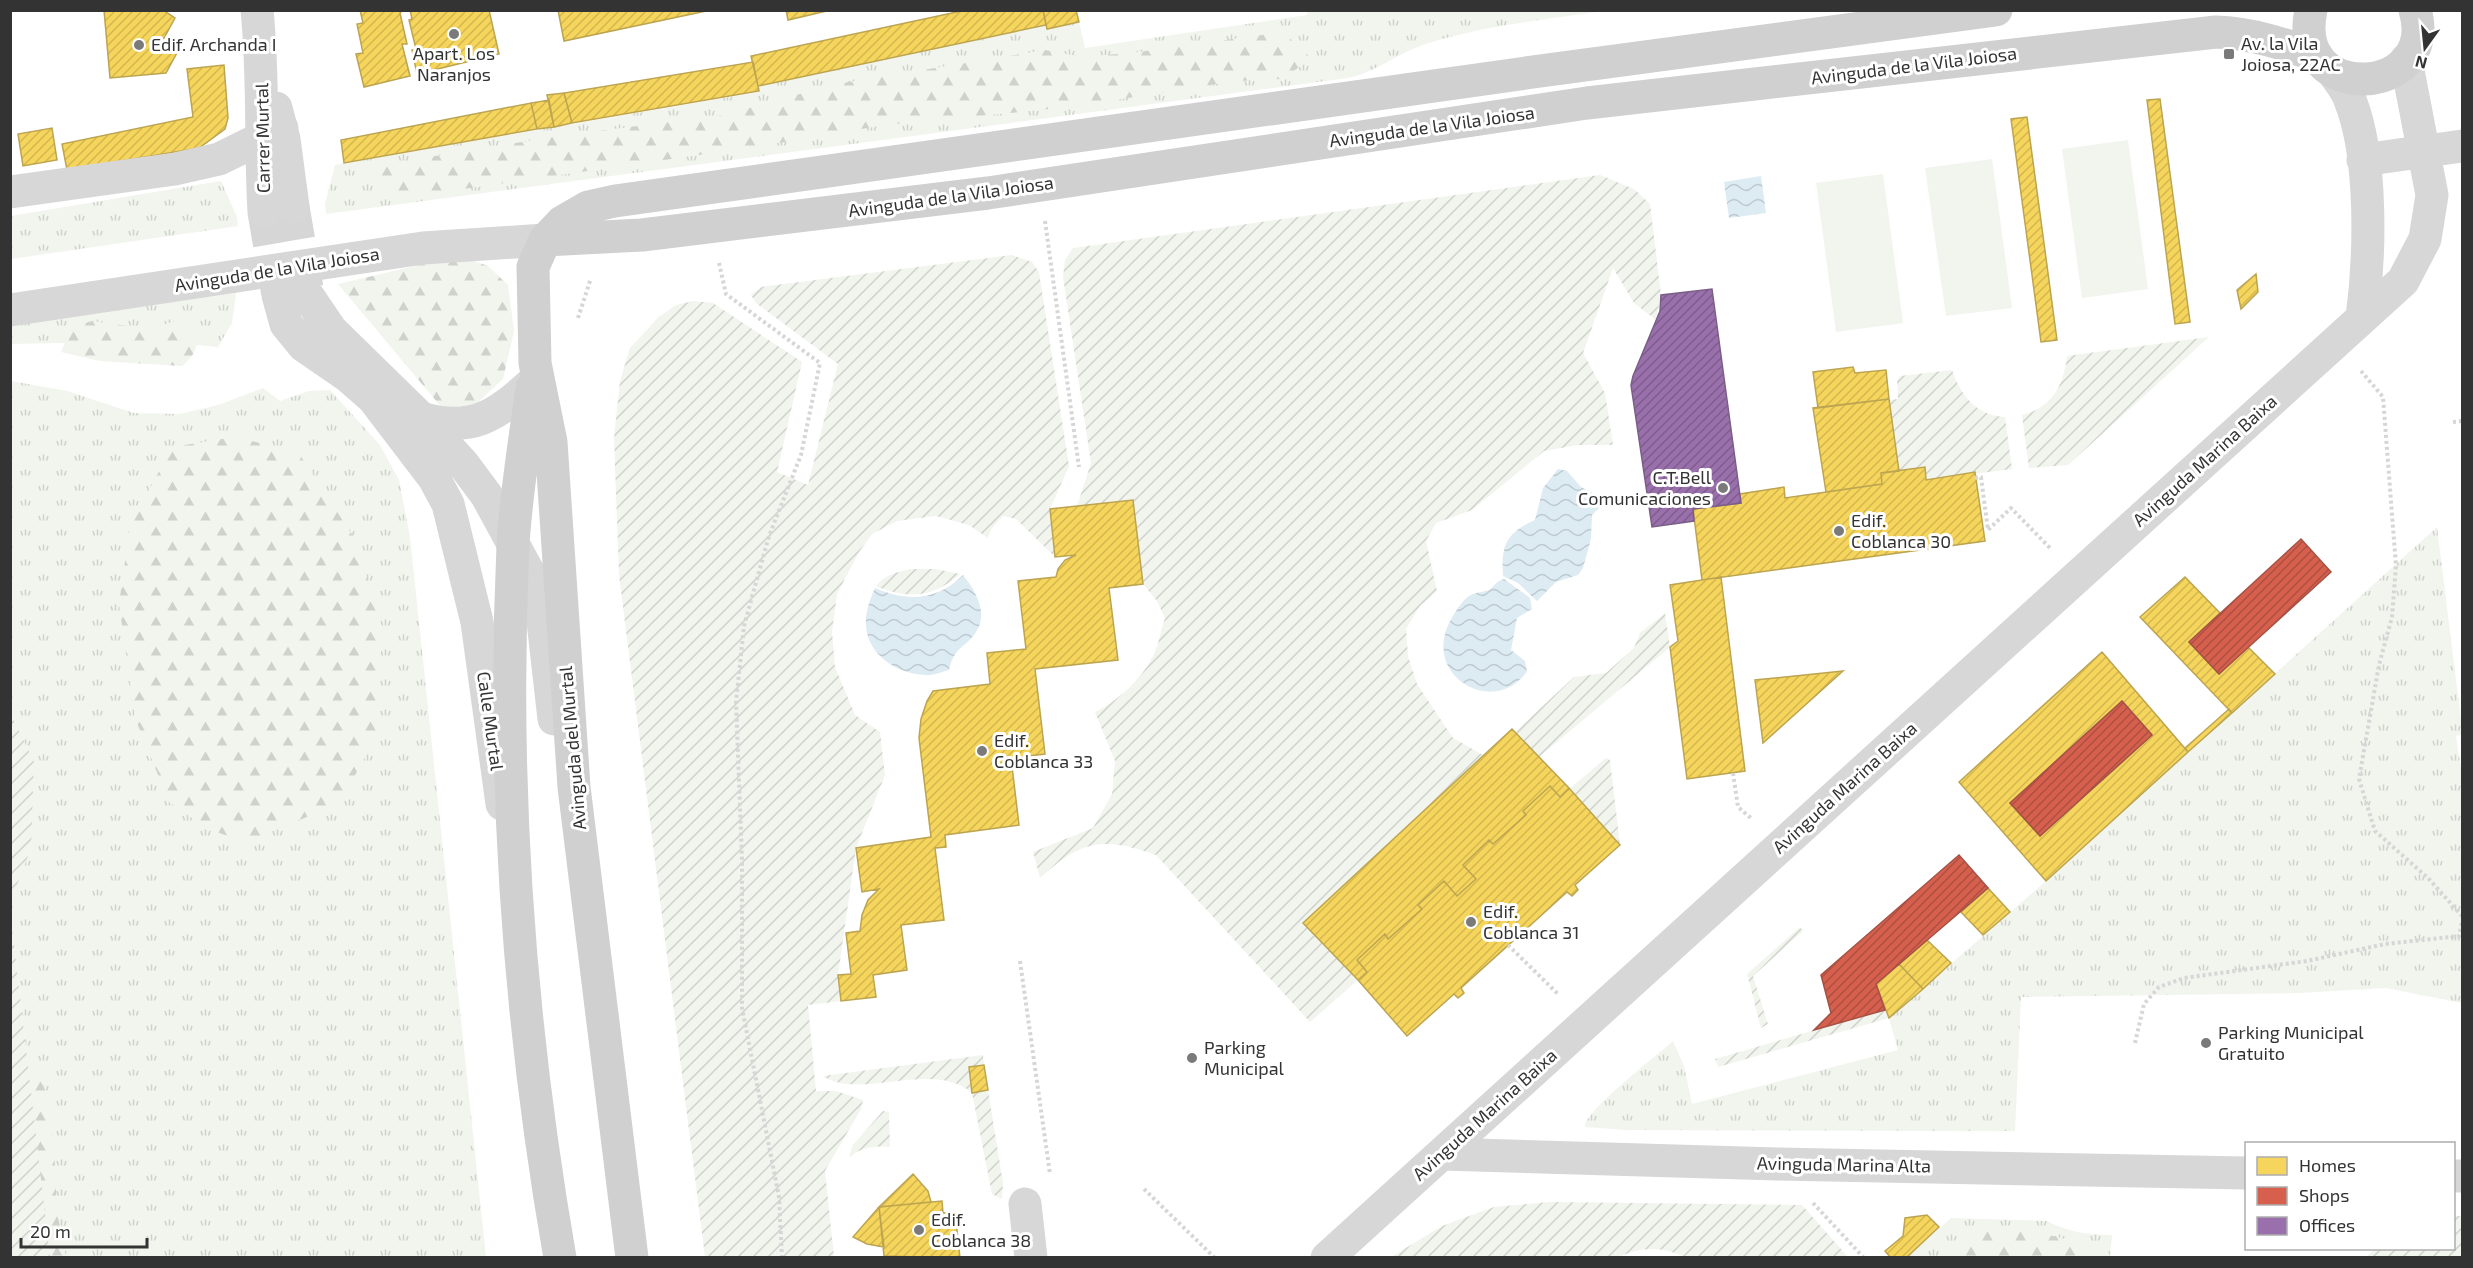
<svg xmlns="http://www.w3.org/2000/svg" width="2473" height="1268" font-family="'Exo 2',sans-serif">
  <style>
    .grass { fill: url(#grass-tufts) }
    .forest { fill: url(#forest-firs) }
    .park { fill: #f1f5ed }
    .garden { fill: url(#garden-furrows) }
    .water { fill: url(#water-waves) }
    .homes { fill: url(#homes-hatch); stroke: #bca450; stroke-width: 1.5; fill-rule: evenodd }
    .shops { fill: url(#shops-hatch); stroke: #a55245; stroke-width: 1.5 }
    .offices { fill: url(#offices-hatch); stroke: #7a5e87; stroke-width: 1.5 }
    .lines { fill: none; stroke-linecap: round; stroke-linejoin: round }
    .minor-tunnel { stroke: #d6d6d6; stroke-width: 33; stroke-dasharray: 33 16; stroke-linecap: butt }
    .path { stroke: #d6d6d6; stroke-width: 4; stroke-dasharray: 3 3; stroke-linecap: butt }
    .minor { stroke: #d7d7d7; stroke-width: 33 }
    .secondary { stroke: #d0d0d0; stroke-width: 33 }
    .poi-dot { fill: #7a7a7a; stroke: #fff; stroke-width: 2 }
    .labels { text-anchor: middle; stroke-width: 6; stroke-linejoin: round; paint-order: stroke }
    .poi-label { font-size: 18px; fill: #333; stroke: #fff; text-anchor: start }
    .street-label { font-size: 18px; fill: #333; stroke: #fff }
  </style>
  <defs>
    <pattern id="grass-tufts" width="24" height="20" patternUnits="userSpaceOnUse" patternTransform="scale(1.5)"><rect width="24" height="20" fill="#f1f5ed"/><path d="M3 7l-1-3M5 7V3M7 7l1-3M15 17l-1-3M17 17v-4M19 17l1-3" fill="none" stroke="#cfd2cc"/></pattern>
    <pattern id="forest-firs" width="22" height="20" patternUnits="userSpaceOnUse" patternTransform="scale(1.5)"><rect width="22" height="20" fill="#f1f5ed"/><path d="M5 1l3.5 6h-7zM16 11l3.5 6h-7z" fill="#cfd2cc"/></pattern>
    <pattern id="garden-furrows" width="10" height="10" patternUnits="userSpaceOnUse" patternTransform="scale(1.5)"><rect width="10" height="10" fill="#f1f5ed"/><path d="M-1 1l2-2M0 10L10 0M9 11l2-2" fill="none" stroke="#cfd2cc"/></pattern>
    <pattern id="water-waves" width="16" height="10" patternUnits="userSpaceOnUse" patternTransform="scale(1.5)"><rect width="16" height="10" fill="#ddebf3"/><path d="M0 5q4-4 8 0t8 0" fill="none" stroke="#becad1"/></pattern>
    <pattern id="homes-hatch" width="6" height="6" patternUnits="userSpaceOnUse" patternTransform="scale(1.5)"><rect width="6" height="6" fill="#f6d55c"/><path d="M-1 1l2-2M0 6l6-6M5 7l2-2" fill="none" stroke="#d3b750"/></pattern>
    <pattern id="shops-hatch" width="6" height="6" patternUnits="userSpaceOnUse" patternTransform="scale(1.5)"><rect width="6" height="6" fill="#d6604d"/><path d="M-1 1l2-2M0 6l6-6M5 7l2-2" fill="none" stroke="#ae5041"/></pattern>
    <pattern id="offices-hatch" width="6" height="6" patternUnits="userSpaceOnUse" patternTransform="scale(1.5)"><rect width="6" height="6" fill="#9970ab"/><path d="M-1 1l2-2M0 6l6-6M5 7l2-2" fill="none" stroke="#7d5d8c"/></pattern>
  </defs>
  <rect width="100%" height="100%" fill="#fff"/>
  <path class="grass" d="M1307,11H1604C1545,20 1481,25 1423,45C1397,54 1376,72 1348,78L326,214L325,204L335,165L344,163L759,92L758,86L1046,25L1048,28L1079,22L1085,48L1307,15Z
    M221,181L237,217L238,226L11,259V216Z
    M236,293L232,323L218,347L153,341L11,344L10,325Z
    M11,381L67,391L134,413L180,414L218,405L263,388L280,401L309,391L330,390L380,445L399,480L410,537L486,1257H50L11,918L10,901L31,848L15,721L11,714Z
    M2437,527L2462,728V734L2456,736L2462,775V1003L2386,988L2299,993L2021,997L2015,1131L1627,1130L1585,1127C1582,1113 1659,1054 1673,1041L1684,1066L1692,1104L1898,1050L1889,1018L2046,881Z
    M1951,1218L2047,1221C2067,1232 2089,1235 2112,1235L2110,1257L1906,1258Z"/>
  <path class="forest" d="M1283,32L1312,59L1281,79L1235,81L1071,107L885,125L761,146L401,198L374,185L381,165L558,136L724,115L836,84L1045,50L1083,57L1139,52Z
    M463,257L488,266L508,285L514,331L503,379L475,405L442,408L338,284L441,260Z
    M92,321L150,329L175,321L198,334C197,350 194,356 182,366L100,361L61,352L71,327Z
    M235,437L298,452L355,539L382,627L378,734L339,804L245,842L208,829L169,802L135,718L119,604L130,526L172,447Z
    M10,1055L43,1079L54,1145L57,1212L66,1257H11Z
    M1986,1230H2029L2065,1239L2093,1257H1950L1954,1248Z"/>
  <path class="park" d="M2128,140L2148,289L2082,298L2062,149Z
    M1992,159L2012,308L1946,316L1925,168Z
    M1883,174L1903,323L1836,332L1816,183Z"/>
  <path class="garden" d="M1600,175L1634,189L1650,204L1661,295L1656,320L1634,303L1613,268L1583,353L1605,393L1613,445H1578L1544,451L1472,510L1436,523L1426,541L1437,591L1420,606L1406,629L1408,656L1417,684L1453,738L1483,755L1303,923L1358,980L1310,1022L1156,855C1103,836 1081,840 1040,878L1033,852L1093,828L1112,794L1115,761L1095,712C1117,702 1144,677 1154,654C1159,643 1161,630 1165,618L1157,601L1143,584L1133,500L1077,506L1091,463L1063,277L1065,260L1073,248Z
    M1012,255L1032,262L1039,272L1069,466L1050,509L1055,557L1016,519L1003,516L991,529L988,538L969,525L936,516L897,521L872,534L859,552L837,594L832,632L835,667L855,715L880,732L885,775L856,848L838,975L841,1001L808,1005L816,1091H836L863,1100L861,1109L825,1171L834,1257H705L619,575L614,438L620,381L630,348L659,317L676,305L693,301L713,303L802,362L777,472L808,485L838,364L756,303L751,295L761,287Z
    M2209,337L2068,465L2029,468L2022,415C2052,408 2064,385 2067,356Z
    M1952,370C1960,395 1977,416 2005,417L2012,469L1926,480L1924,467L1899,471L1889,400L1898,399L1897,380L1900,376Z
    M910,569H936L960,574C935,597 907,600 876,586C884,575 898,572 910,569Z
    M1665,613L1670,647L1539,757L1515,732L1574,677L1606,673L1634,648L1640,633Z
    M11,714L34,762L31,848L11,901Z
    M1606,758L1610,760L1620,845L1569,789Z
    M10,918H11L50,1257H11Z
    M1800,927L1803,931L1753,976L1768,1024L1761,1028L1747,974Z
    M1885,1010L1889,1018L1718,1067L1715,1059Z
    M983,1055L984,1065L969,1067L972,1092L988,1090L1003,1183L1002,1199L992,1194L972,1093C934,1059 859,1101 823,1076Z
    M883,1111L889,1112L890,1147C876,1145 858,1148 849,1158L852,1146Z
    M1550,1202L1802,1205L1848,1257L1686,1258C1662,1245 1640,1247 1616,1258L1391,1257L1442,1226L1494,1207Z
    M2454,1216H2462V1257H2366L2375,1249L2454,1248Z"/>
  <path class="water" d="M1761,176L1766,213L1729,218L1724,182Z
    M1558,469L1567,471L1581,487L1603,498L1602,505L1592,515L1591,539L1583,568L1578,575L1556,582L1537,601L1518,583L1503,576C1501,545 1506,533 1535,520L1543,488Z
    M963,575C975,590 989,613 976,632C966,648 954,646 949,670C941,672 933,676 925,675C898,674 867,655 866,625C865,612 870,600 875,588C907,602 937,601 963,575Z
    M1504,579L1530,598L1532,609L1517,618L1511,650L1525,661L1527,671C1496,719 1416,676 1453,616C1457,609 1463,599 1471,595C1476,592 1484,592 1489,590C1495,586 1496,581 1504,579Z"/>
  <path class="homes" d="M104,10H163L175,18L163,40L179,49L166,73L110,78Z
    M360,10H403L400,13L407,44H402L410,76L364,87L356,54L363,53L357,24L363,23Z
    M410,10H489L499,54L417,74L412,50L416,49L409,20L412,19Z
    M558,10H711L564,41Z
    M786,10H831L788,20Z
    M966,10H1043L1046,25L758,86L751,56Z
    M1043,10H1076L1079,22L1047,29Z
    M753,62L759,91L572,123L564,93Z
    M224,65L228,118L225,129L199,148L67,170L62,144L193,117L187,69Z
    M564,93L572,123L554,127L547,95Z
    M2160,99L2190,322L2175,324L2147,100Z
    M549,100L554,127L537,129L531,103Z
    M531,103L537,129L344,163L341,140Z
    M2027,117L2057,340L2041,342L2011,119Z
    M52,128L57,160L23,166L18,134Z
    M2256,274L2258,292L2241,309L2237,290Z
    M1853,367L1855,373L1886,370L1889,399L1818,408L1813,372Z
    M1889,399L1899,471L1881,473L1882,484L1826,492L1813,408Z
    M1925,467L1926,480L1975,472L1985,541L1702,580L1693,509L1741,503L1740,494L1784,487L1785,498L1882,484L1881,473Z
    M1133,500L1143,584L1109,588L1118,660L1035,669L1045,754L1011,758L1019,825L945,835L946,847L935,848L944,920L901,925L907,970L873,975L876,997L841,1001L838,975L851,974L846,933L860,931L862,915L868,900L879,889L862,892L856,848L931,837L919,738L921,719L927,701L933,691L990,684L987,653L1026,649L1018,581L1056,577L1058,569L1065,560L1076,555L1055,557L1050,509Z
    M1721,577L1745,771L1687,779L1670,647L1678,641L1670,585Z
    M2185,577L2220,613L2189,642L2219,674L2248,647L2275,674L2232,713L2140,617Z
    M2102,652L2188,752L2046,881L1959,782ZM2122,701L2152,735L2040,836L2010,803Z
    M1843,671L1763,743L1755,680Z
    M2229,709L2232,713L2188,752L2185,748Z
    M1512,729L1569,788L1560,797L1550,786L1523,811L1526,815L1493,844L1489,840L1463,865L1476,879L1457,896L1444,881L1418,905L1422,909L1388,939L1385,934L1357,960L1367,972L1358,980L1303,923Z
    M1550,786L1560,797L1569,788L1620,845L1575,885L1578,890L1572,896L1567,892L1461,988L1464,993L1458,998L1454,994L1407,1036L1358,980L1367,972L1357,960L1385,934L1388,939L1422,909L1418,905L1444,881L1457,896L1476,879L1463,865L1489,840L1493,844L1526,815L1523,811Z
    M1988,888L2010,912L1983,935L1961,912Z
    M1927,940L1951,963L1923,989L1899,964Z
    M1899,964L1923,989L1889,1018L1876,984Z
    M984,1065L988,1090L972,1093L969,1067Z
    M913,1174L928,1191L931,1202L879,1207Z
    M942,1201L943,1213L955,1212L960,1258L884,1256L879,1207Z
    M879,1207L884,1247L867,1244L853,1237Z
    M1927,1215L1939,1227L1906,1258H1891L1885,1251L1903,1236L1905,1218Z"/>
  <path class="shops" d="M2301,539L2331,572L2219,674L2189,642Z
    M2122,701L2152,735L2040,836L2010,803Z
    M1959,855L1988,888L1876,984L1885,1010L1814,1030L1831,1013L1821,975Z"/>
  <path class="offices" d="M1712,289L1741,503L1693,509L1694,521L1652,527L1631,385L1633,376L1660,311L1661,295Z"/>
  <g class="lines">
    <path class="minor-tunnel" d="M293,207L308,294
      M264,212L278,295"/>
    <path class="path" d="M1045,221L1079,467
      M719,263L726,294L820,363L801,455L769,536L744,626L736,702L742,859V1008L779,1197L782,1258
      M578,318L591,278
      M2361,371L2383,397L2396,566L2392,617L2379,665L2359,779L2375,831L2428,878L2462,916
      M2453,422L2462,421
      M1975,478L1981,477L1988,530L2011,508L2052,550
      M1733,773L1738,807L1752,819
      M1508,945L1559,995
      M1020,961L1050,1174
      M2135,1043L2144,1004L2159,987L2184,978L2307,961L2385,944L2459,936L2462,922
      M1144,1189L1215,1258
      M1813,1203L1864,1258"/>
    <path class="minor" d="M257,10C264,78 260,144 264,212
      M2333,72C2339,81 2347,90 2350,100C2373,157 2370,258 2362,318
      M276,108L284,139L293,207
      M2363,160L2462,146
      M10,192L175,169L219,159L282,128
      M278,295L286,324L304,346L349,377L373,398L434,478L448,504L477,622L502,804
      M308,296L331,330L421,418L464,465L487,496L530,575L541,604L554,719
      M10,310L423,248L545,240
      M421,418C470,433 497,416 532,383
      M1442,1154L1777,1164L2246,1173
      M2454,1176H2462
      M1025,1204L1031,1258
      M1327,1258L2403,281L2425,239L2432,195L2406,60"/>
    <path class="secondary" d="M2311,10C2290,107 2441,97 2415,10
      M545,240L642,235L988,193L1587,103L2216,32C2251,33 2284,44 2317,56
      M532,388C525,440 516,493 513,545C502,783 519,1023 560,1258
      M632,1258L574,787L551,442L535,363L533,267L545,240L562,222L588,207L615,201L1526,73L1996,10"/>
  </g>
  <g class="poi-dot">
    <circle cx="454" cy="34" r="6"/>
    <circle cx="139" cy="45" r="6"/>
    <rect x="2223" y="48" width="12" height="12" rx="3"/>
    <circle cx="1723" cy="488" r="6"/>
    <circle cx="1839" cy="531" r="6"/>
    <circle cx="982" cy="751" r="6"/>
    <circle cx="1471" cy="922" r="6"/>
    <circle cx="2206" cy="1043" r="6"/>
    <circle cx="1192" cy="1058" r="6"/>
    <circle cx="919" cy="1230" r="6"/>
  </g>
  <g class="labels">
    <g class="poi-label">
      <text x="2241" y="50">Av. la Vila<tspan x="2241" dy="21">Joiosa, 22AC</tspan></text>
      <text x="151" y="51">Edif. Archanda I</text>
      <text x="454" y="60" text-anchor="middle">Apart. Los<tspan x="454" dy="21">Naranjos</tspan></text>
      <text x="1711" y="484" text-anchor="end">C.T.Bell<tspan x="1711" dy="21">Comunicaciones</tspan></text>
      <text x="1851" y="527">Edif.<tspan x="1851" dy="21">Coblanca 30</tspan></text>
      <text x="994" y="747">Edif.<tspan x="994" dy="21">Coblanca 33</tspan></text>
      <text x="1483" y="918">Edif.<tspan x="1483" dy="21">Coblanca 31</tspan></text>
      <text x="2218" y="1039">Parking Municipal<tspan x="2218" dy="21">Gratuito</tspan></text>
      <text x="1204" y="1054">Parking<tspan x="1204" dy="21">Municipal</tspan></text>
      <text x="931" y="1226">Edif.<tspan x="931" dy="21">Coblanca 38</tspan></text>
    </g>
    <g class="street-label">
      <text transform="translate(1914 66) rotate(-7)" y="6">Avinguda de la Vila Joiosa</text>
      <text transform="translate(1432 127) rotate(-8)" y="6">Avinguda de la Vila Joiosa</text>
      <text transform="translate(263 138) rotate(-91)" y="6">Carrer Murtal</text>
      <text transform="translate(951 197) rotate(-8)" y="6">Avinguda de la Vila Joiosa</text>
      <text transform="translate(277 270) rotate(-9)" y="6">Avinguda de la Vila Joiosa</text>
      <text transform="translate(2205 461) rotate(-42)" y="6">Avinguda Marina Baixa</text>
      <text transform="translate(490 721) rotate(82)" y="6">Calle Murtal</text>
      <text transform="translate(573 748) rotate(-95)" y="6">Avinguda del Murtal</text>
      <text transform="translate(1845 788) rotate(-42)" y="6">Avinguda Marina Baixa</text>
      <text transform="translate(1485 1115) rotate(-42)" y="6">Avinguda Marina Baixa</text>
      <text transform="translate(1844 1165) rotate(1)" y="6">Avinguda Marina Alta</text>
    </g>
  </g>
  <rect width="2473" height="1268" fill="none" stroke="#333333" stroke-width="24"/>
  <rect x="2245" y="1142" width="210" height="108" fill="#ffffff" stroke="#adadad" stroke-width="1.5"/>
  <rect x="2257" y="1157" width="30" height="18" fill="#f6d55c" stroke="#adadad" stroke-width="1.5"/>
  <text x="2299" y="1172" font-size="18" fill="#333333">Homes</text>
  <rect x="2257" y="1187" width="30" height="18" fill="#d6604d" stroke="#adadad" stroke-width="1.5"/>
  <text x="2299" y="1202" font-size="18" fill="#333333">Shops</text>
  <rect x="2257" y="1217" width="30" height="18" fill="#9970ab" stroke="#adadad" stroke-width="1.5"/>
  <text x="2299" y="1232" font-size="18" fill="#333333">Offices</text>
  <g transform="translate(2425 48) rotate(195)" stroke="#ffffff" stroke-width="4.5" paint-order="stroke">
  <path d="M0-4.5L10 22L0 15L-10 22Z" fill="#333333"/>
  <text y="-9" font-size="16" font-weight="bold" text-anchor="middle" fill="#333333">N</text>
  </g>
  <path d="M21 1238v9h126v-9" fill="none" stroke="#333333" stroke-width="3"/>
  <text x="30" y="1238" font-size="18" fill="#333333" stroke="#ffffff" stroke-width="4.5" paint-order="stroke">20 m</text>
</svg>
